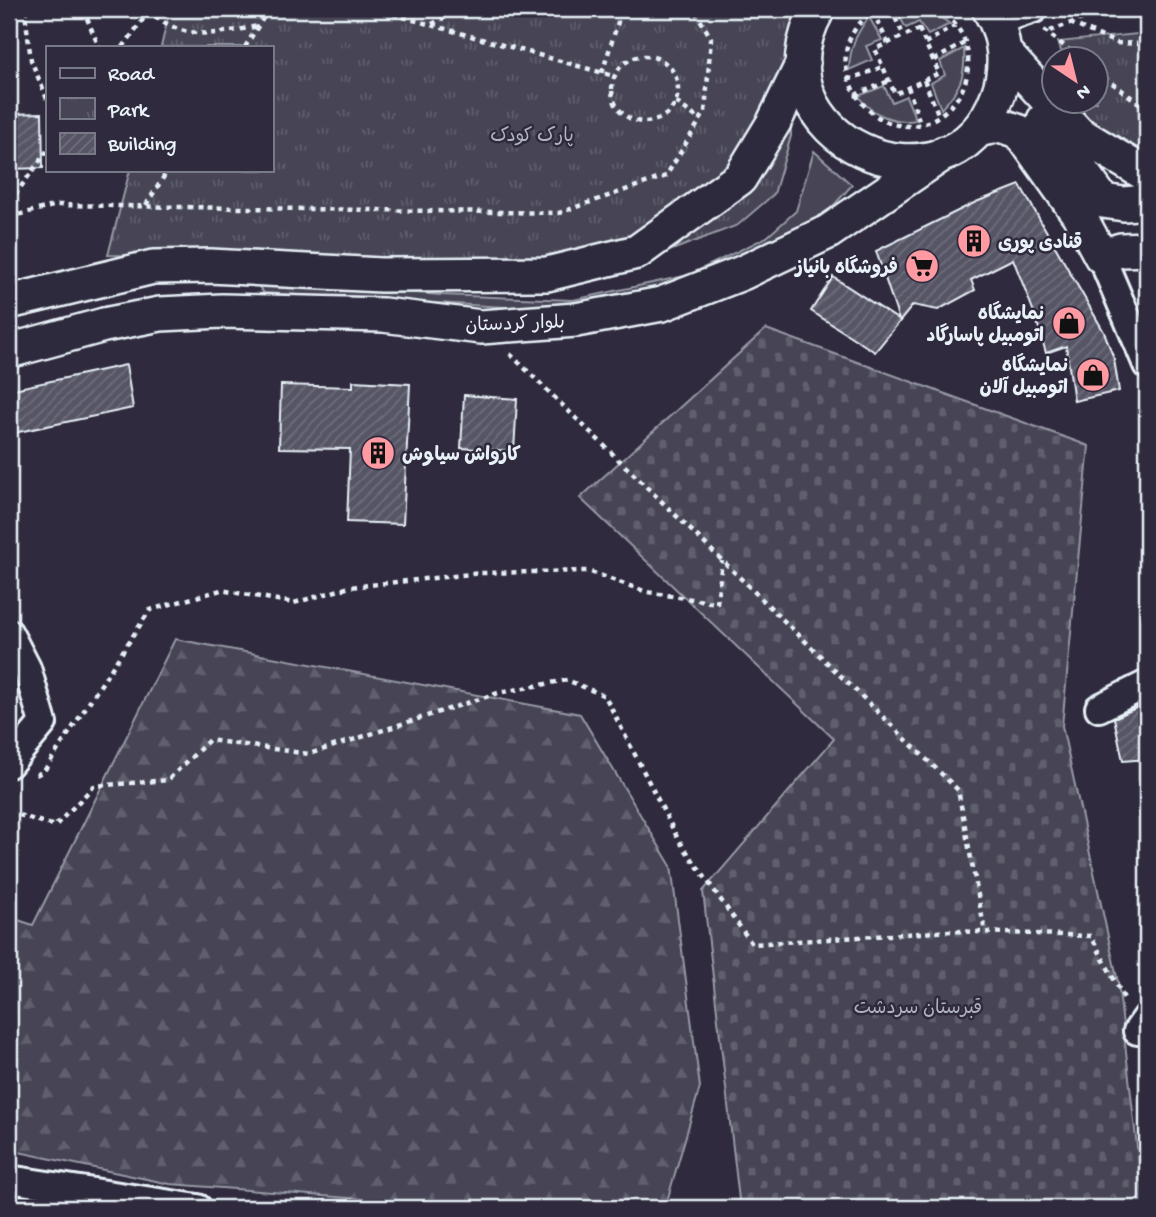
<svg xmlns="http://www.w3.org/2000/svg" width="1156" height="1217" font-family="'Gochi Hand','Playpen Sans Arabic',sans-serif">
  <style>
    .green { fill: #464455; stroke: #979aa6; stroke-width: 2 }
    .forest { fill: url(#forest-firs); stroke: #979aa6; stroke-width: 2 }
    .cemetery { fill: url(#cemetery-stones); stroke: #979aa6; stroke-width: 2 }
    .park { fill: url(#park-tufts); stroke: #979aa6; stroke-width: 2 }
    .building { fill: url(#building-hatch); stroke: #e8f1f8; stroke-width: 2 }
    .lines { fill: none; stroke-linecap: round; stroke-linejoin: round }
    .minor-casing { stroke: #e8f1f8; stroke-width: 32 }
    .major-casing { stroke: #e8f1f8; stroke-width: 38 }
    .path { stroke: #e8f1f8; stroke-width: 4.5; stroke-dasharray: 5 5; stroke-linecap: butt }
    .minor { stroke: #2f2a3d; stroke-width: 26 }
    .major { stroke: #2f2a3d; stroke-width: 33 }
    .labels { text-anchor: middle; stroke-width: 5; stroke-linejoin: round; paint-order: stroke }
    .park-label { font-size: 19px; fill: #afb4bf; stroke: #2f2a3d }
    .poi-label { font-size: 19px; font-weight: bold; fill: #e8f1f8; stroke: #2f2a3d; text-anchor: end }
    .street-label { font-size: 19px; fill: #e8f1f8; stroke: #2f2a3d }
  </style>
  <defs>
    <pattern id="forest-firs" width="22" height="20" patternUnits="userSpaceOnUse" patternTransform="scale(1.75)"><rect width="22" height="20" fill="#464455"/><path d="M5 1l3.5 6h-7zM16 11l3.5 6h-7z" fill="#615f6e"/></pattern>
    <pattern id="cemetery-stones" width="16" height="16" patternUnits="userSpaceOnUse" patternTransform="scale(1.75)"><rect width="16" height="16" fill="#464455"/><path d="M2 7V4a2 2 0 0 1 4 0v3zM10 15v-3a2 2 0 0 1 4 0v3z" fill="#615f6e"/></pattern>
    <pattern id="park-tufts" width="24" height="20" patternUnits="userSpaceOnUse" patternTransform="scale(1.75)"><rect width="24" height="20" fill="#464455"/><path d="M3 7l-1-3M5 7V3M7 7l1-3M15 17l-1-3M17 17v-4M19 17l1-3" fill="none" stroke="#615f6e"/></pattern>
    <pattern id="building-hatch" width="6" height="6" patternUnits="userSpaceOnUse" patternTransform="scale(1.75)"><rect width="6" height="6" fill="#575565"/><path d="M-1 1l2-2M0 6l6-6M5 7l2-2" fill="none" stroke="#6f6e7c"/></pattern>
  </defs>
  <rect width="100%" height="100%" fill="#2f2a3d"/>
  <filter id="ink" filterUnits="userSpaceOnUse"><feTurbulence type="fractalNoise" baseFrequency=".0143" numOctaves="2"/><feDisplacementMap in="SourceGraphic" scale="14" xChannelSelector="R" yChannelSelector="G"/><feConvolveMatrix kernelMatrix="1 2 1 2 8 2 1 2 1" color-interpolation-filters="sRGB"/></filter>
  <g filter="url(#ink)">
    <path class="green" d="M895,9C918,9 931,9 950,24L928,35L919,22L906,28Z
      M869,17L882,40L866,46L872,60L849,70C850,48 855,35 869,17Z
      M964,48C966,76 960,89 941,109L931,83L945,75L940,61Z
      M884,86L892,102L906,96L916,120C894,124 871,114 858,96Z
      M814,151L852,185L817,224L689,284L574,311L264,293L259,287L266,281L441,295L573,300L689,275L767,237L796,211Z"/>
    <path class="forest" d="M175,639L580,714L671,866L700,1087L665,1208H478L170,1184L9,1150V917L33,925Z"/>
    <path class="cemetery" d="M766,329L1089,446L1062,726L1118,982L1144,1208H740L703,891L834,739L580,498Z"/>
    <path class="park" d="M170,9H807L790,59L791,136L774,194L738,225L646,260L108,255L130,170H271V47H161Z
      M1147,33V158L1082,114L1078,102H1096V60L1064,59L1058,42Z"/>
    <path class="building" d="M42,113L43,168L9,169V114Z
      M1020,185L1104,332L1114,359L1119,391L1074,401L1066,346L1046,353L1035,315L1013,259L971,280L975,290L938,310L913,305L875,352L811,311L833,277L899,320L876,251L976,202Z
      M126,365L133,408L9,434V390Z
      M353,381L410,384L403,524L347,522L350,449L279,448L281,385L353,387Z
      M464,395L517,399L514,451L461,448Z
      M1147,703V759L1123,761L1114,718Z"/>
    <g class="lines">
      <g class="minor-casing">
        <path id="minor" d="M997,21L1034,9
          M1101,256L1147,365
          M9,633L27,668L43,723L9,764
          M1099,708L1147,684
          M1137,1031L1147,1017
          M9,1179L198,1208"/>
      </g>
      <g class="major-casing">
        <path id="major" d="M818,9C745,137 949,229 998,95C1008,67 1006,35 989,9
          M1005,53L1078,133L1147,175
          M1044,120L1103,201
          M978,130L1000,125L1020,132L1079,215L1101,256L1121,250L1147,249
          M1103,201L1124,204L1147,202
          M9,302L153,267L210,266L381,275L547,274L637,252L740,178L774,122L803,63
          M9,351L104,325L160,314L222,311L383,315L481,327L576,320L662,304L742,273L828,232L944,153"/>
      </g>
      <path class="path" d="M29,9L25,13L31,60L47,99
        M83,9L99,47
        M148,9C181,43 217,34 258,26
        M374,9L614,76
        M878,9C800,53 879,165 944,112C959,100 967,85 968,66C970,41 957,21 937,9
        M891,9L904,36
        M873,12L888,43
        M1070,23L1117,43L1147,44
        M432,24L462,9
        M919,29L939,73L895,94L875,49Z
        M1044,30L1082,60
        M1050,31L1108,9
        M925,43L956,25
        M123,47L149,11
        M245,47L269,9
        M612 89a33 33 0 1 1 66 0a33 33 0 1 1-66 0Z
        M934,60L966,42
        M1096,71L1147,109
        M602,73L618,22L617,9
        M848,80L882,67
        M924,80L939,116
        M908,87L920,123
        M855,95L889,81
        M676,102L700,120
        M9,203L47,151
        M146,205L168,170
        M9,217L57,205L559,213L666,176L705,112L711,38L694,9
        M510,354L958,790L985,932
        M36,775L44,771L150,610L221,590L294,603L350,587L481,573L588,571L647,592L717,603L722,561
        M9,812L55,826L94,786L168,780L209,740L309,754L498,693L567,680L605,696L678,839L752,944L951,931L1091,936L1126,1002"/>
      <use href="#minor" class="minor"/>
      <use href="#major" class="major"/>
    </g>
  </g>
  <defs>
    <g id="building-disc" transform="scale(1.75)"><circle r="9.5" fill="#ff9aa2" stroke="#2f2a3d"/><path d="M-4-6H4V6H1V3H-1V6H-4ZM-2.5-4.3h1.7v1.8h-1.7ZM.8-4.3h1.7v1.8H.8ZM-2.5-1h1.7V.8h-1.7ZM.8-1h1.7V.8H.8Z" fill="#111"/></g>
    <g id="supermarket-disc" transform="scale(1.75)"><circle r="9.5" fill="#ff9aa2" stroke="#2f2a3d"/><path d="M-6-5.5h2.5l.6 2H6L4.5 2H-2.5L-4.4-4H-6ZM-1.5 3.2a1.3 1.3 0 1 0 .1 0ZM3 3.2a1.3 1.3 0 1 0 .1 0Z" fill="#111"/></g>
    <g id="shop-disc" transform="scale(1.75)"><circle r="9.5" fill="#ff9aa2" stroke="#2f2a3d"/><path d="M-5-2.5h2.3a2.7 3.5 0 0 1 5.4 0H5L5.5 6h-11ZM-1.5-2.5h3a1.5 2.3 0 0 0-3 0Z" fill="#111"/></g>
  </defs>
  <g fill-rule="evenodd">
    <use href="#building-disc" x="974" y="241"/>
    <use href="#supermarket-disc" x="922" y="266"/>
    <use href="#shop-disc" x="1069" y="323"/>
    <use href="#shop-disc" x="1093" y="375"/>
    <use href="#building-disc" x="378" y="453"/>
  </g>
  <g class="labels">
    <g class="park-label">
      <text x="532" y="141">پارک کودک</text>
      <text x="918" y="1013">قبرستان سردشت</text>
    </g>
    <g class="poi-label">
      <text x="998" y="248" text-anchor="start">قنادی پوری</text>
      <text x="898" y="273">فروشگاه بانیاز</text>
      <text x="1044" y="319">نمایشگاه<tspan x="1044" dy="22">اتومبیل پاسارگاد</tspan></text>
      <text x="1068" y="371">نمایشگاه<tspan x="1068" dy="22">اتومبیل آلان</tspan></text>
      <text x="402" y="460" text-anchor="start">کارواش سیاوش</text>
    </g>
    <g class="street-label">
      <text transform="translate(515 322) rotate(-2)" y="7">بلوار کردستان</text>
    </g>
  </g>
  <rect width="1156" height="1217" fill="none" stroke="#2f2a3d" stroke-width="35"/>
  <rect x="18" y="18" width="1121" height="1182" fill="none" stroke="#e8f1f8" stroke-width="2.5" filter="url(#ink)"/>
  <rect x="46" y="46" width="228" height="126" fill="#2f2a3d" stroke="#797a88" stroke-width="2"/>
  <rect x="60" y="68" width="35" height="10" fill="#2f2a3d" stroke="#797a88" stroke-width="2"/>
  <text x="108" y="80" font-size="21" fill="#e8f1f8">Road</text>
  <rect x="60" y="98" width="35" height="21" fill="url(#park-tufts)" stroke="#797a88" stroke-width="2"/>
  <text x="108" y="116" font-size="21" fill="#e8f1f8">Park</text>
  <rect x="60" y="133" width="35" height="21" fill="url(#building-hatch)" stroke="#797a88" stroke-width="2"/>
  <text x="108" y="150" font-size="21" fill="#e8f1f8">Building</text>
  <g transform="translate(1075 80) rotate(145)"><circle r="33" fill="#2f2a3d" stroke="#797a88" stroke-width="2"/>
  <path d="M0-5L12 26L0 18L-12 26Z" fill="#ff9aa2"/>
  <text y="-10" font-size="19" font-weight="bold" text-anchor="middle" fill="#e8f1f8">N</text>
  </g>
</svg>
